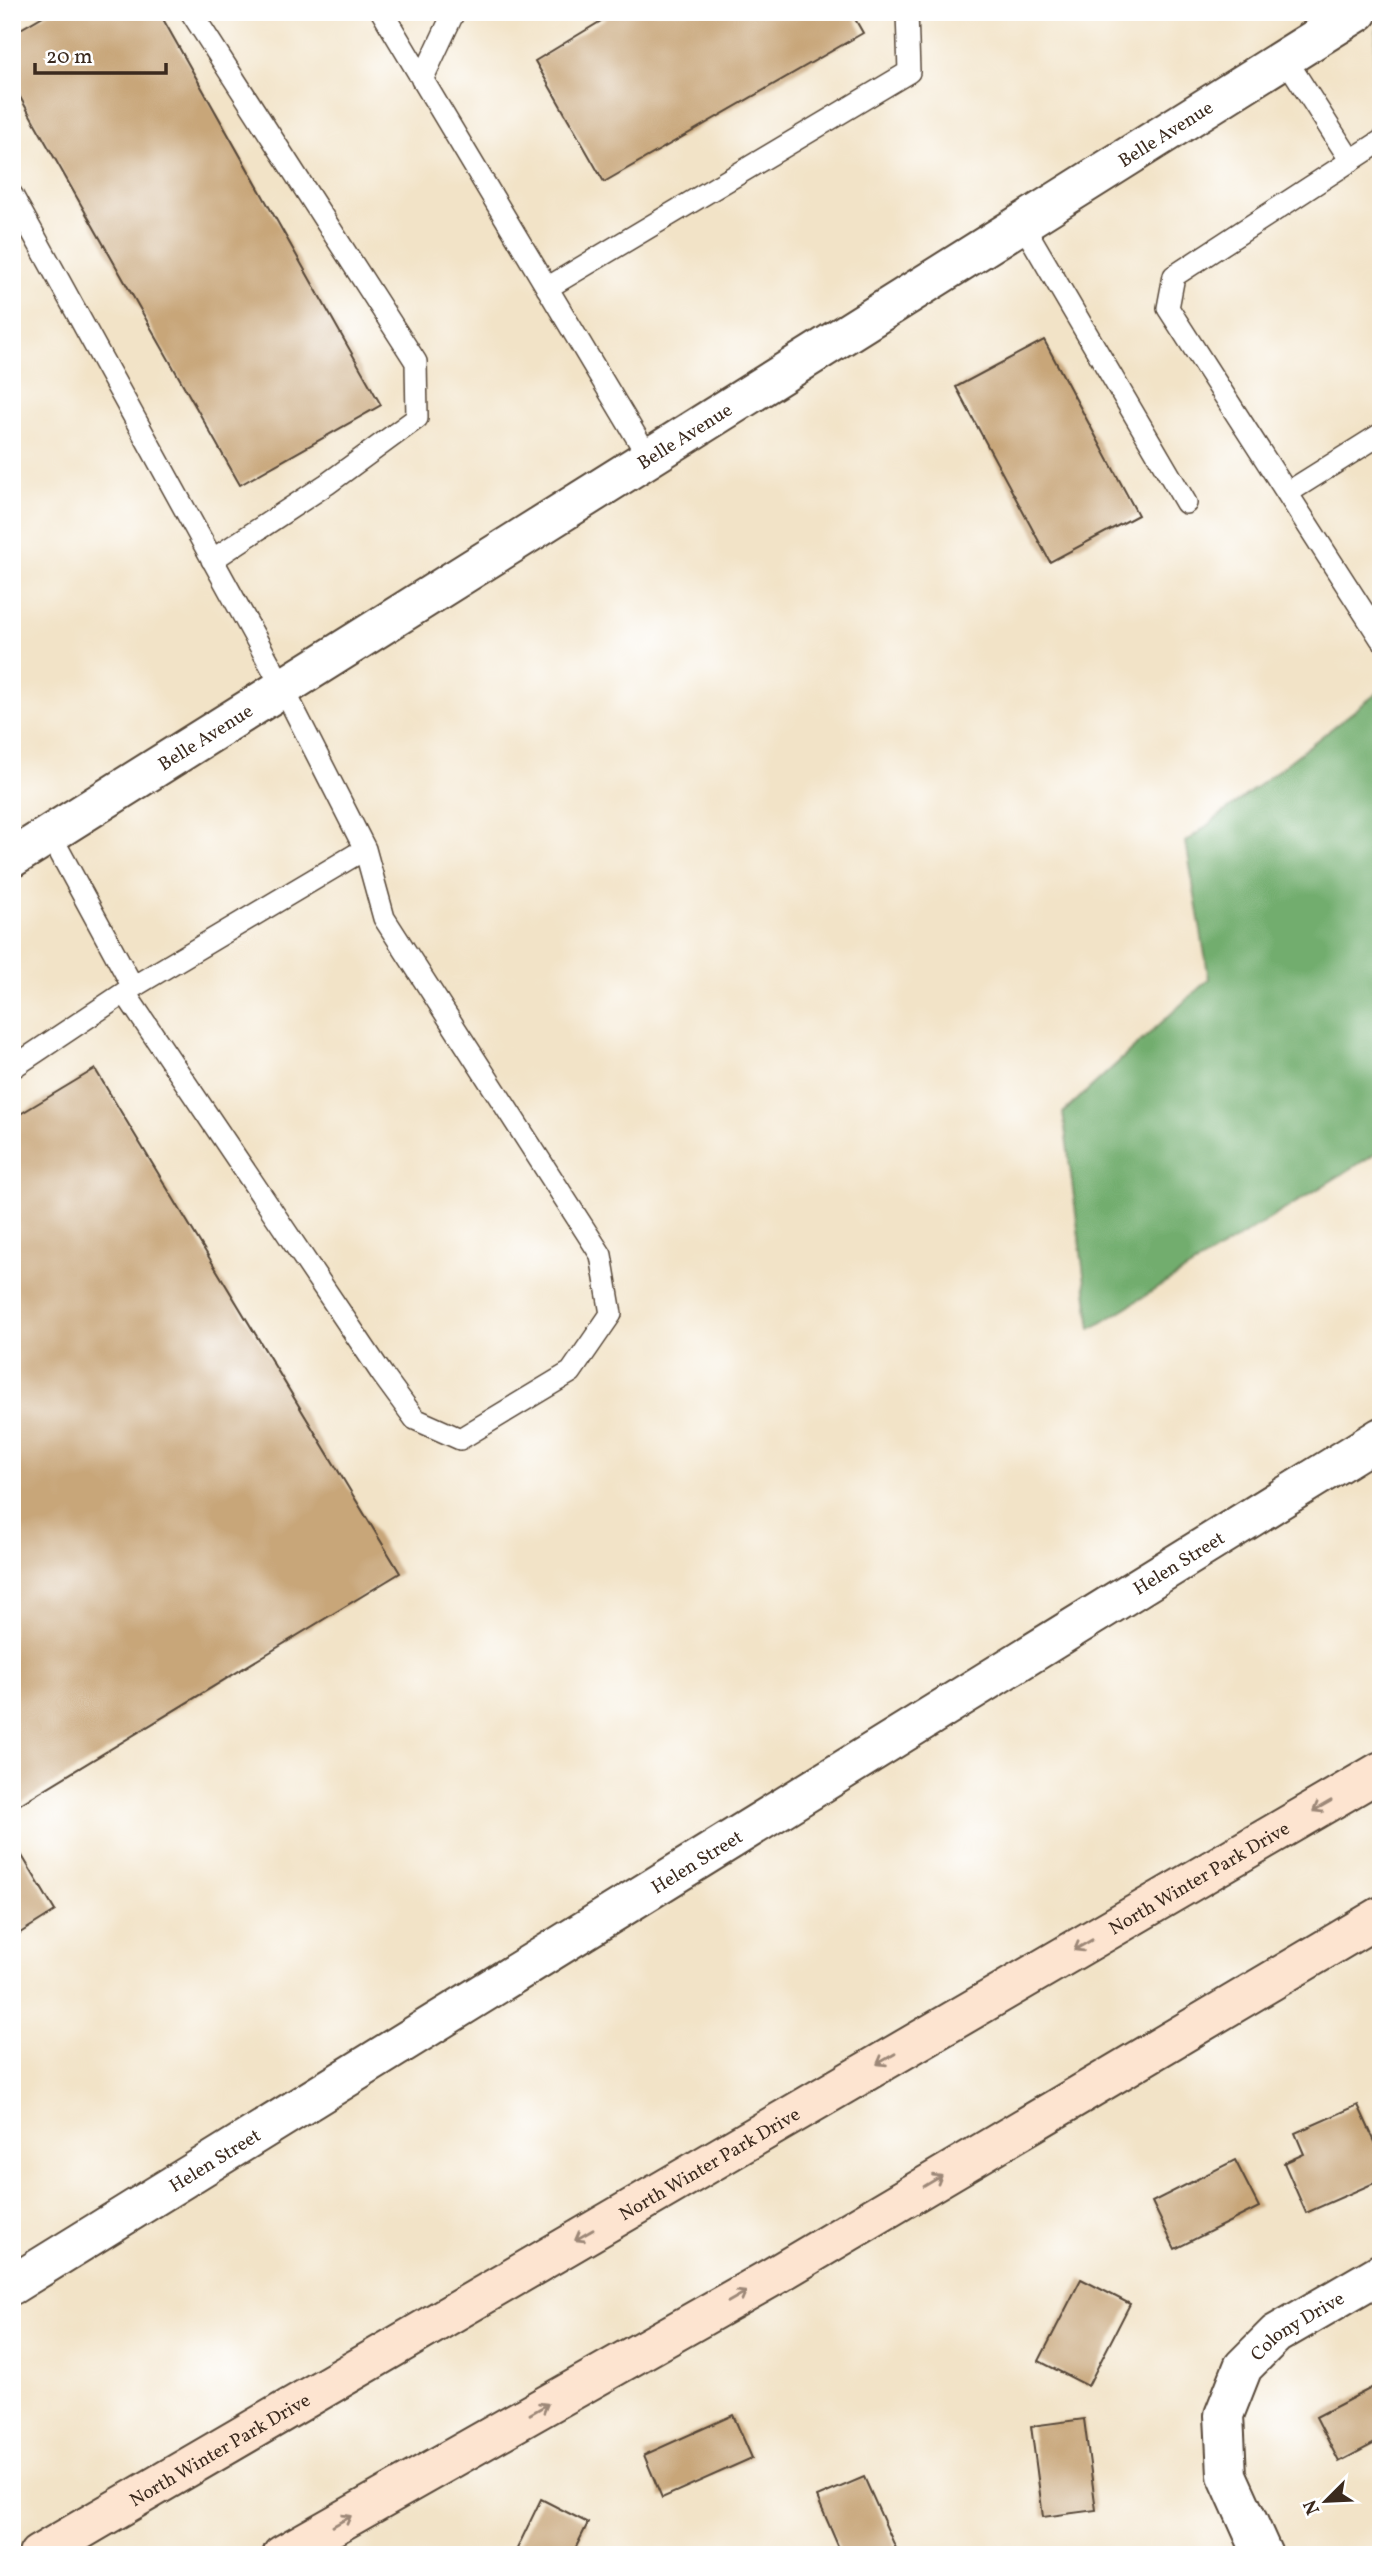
<svg xmlns="http://www.w3.org/2000/svg" width="1393" height="2567" font-family="Vollkorn,serif">
  <style>
    .forest { fill: #72ad6e; stroke: #566c46; stroke-width: 2 }
    .building { fill: #c8a679 }
    .lines { fill: none; stroke-linecap: round; stroke-linejoin: round }
    .lane-casing { stroke: #564637; stroke-width: 24 }
    .street-casing { stroke: #564637; stroke-width: 42 }
    .secondary-casing { stroke: #564637; stroke-width: 42 }
    .lane { stroke: #fff; stroke-width: 21 }
    .street { stroke: #fff; stroke-width: 38 }
    .secondary { stroke: #fde4d0; stroke-width: 38 }
    .oneway { stroke: #9c8777 }
    .labels { text-anchor: middle; stroke-width: 7; stroke-linejoin: round; paint-order: stroke }
    .street-label { font-size: 19px; fill: #3b2a1e; stroke: #fff }
  </style>
  <rect width="100%" height="100%" fill="#fff"/>
  <filter id="ink" filterUnits="userSpaceOnUse"><feTurbulence type="fractalNoise" baseFrequency=".0143" numOctaves="2"/><feDisplacementMap in="SourceGraphic" scale="14" xChannelSelector="R" yChannelSelector="G"/><feConvolveMatrix kernelMatrix="1 2 1 2 8 2 1 2 1" color-interpolation-filters="sRGB"/></filter>
  <filter id="wash" filterUnits="userSpaceOnUse"><feTurbulence type="fractalNoise" baseFrequency=".00686" numOctaves="4" result="noise"/><feDisplacementMap in="SourceGraphic" scale="28" xChannelSelector="R" yChannelSelector="G"/><feGaussianBlur stdDeviation="1.57" result="paint"/><feColorMatrix in="noise" values="0 0 0 0 0 0 0 0 0 0 0 0 0 0 0 0 0 1.4 0 .05"/><feComposite in="paint" operator="in"/></filter>
  <g filter="url(#wash)">
    <rect width="100%" height="100%" fill="#f2e3c7"/>
    <path class="forest" d="M1381,27V115L1372,88L1377,29Z
      M1381,690V1150L1091,1329L1063,1113L1209,979L1186,842Z"/>
    <g id="blocks">
      <path class="building" d="M50,12H159L381,405L240,485L12,83V34Z
        M616,12H851L863,33L604,182L535,61Z
        M1044,340L1138,515L1050,562L956,387Z
        M95,1069L400,1573L12,1809V1119Z
        M12,1839L55,1911L12,1938Z
        M1358,2105L1381,2155V2180L1306,2213L1284,2163L1304,2154L1295,2133Z
        M1235,2160L1259,2207L1175,2249L1152,2202Z
        M1081,2279L1130,2304L1088,2386L1039,2361Z
        M1381,2383V2440L1339,2462L1316,2417Z
        M733,2415L752,2458L662,2498L644,2455Z
        M1084,2419L1096,2510L1043,2517L1031,2426Z
        M864,2477L899,2555H842L817,2497Z
        M541,2499L588,2523L572,2555H514Z"/>
    </g>
  </g>
  <g filter="url(#ink)">
    <use href="#blocks" fill-opacity="0" stroke="#564637" stroke-width="2"/>
    <g class="lines">
      <g class="lane-casing">
        <path id="lane" d="M191,12L416,362L417,418L327,484L212,560
          M382,12L649,458
          M1285,58L1351,161
          M422,80L454,12
          M1381,141L1174,276L1168,308L1381,639
          M12,195L283,688L365,849L384,918L601,1255L611,1314L571,1372L460,1439L415,1419L382,1374L125,993
          M1022,223L1186,503
          M547,288L909,72L907,12
          M1287,493L1381,434
          M50,834L133,987
          M12,1068L133,987L365,849"/>
      </g>
      <g class="street-casing">
        <g id="street">
          <path id="s1" d="M12,858L1358,12"/>
          <path id="s2" d="M12,2285L1381,1437"/>
          <path id="s3" d="M1263,2555L1227,2475L1224,2415L1243,2367L1276,2334L1381,2273"/>
        </g>
      </g>
      <g class="secondary-casing">
        <g id="secondary">
          <path id="s4" d="M38,2555L1381,1771"/>
          <path d="M282,2555L774,2276L1381,1916"/>
        </g>
      </g>
      <use href="#lane" class="lane"/>
      <use href="#street" class="street"/>
      <use href="#secondary" class="secondary"/>
    </g>
    <defs><path id="oneway-shaft" d="M-6 0H5M1.5-3L5.5 0L1.5 3" fill="none" stroke-width="1.6" stroke-linecap="round" stroke-linejoin="round" transform="scale(1.75)"/></defs>
    <g class="oneway">
      <use href="#oneway-shaft" transform="translate(1322 1806) rotate(150)"/>
      <use href="#oneway-shaft" transform="translate(1083 1945) rotate(150)"/>
      <use href="#oneway-shaft" transform="translate(886 2059) rotate(150)"/>
      <use href="#oneway-shaft" transform="translate(933 2181) rotate(-31)"/>
      <use href="#oneway-shaft" transform="translate(584 2235) rotate(150)"/>
      <use href="#oneway-shaft" transform="translate(737 2297) rotate(-30)"/>
      <use href="#oneway-shaft" transform="translate(539 2409) rotate(-30)"/>
      <use href="#oneway-shaft" transform="translate(342 2521) rotate(-30)"/>
    </g>
  </g>
  <g class="labels">
    <g class="street-label">
      <text dy="7" stroke="none"><textPath href="#s1" startOffset="1362">Belle Avenue</textPath></text>
      <text dy="7" stroke="none"><textPath href="#s1" startOffset="794">Belle Avenue</textPath></text>
      <text dy="7" stroke="none"><textPath href="#s1" startOffset="228">Belle Avenue</textPath></text>
      <text dy="7" stroke="none"><textPath href="#s2" startOffset="1372">Helen Street</textPath></text>
      <text dy="7" stroke="none"><textPath href="#s2" startOffset="805">Helen Street</textPath></text>
      <text dy="7" stroke="none"><textPath href="#s4" startOffset="1344">North Winter Park Drive</textPath></text>
      <text dy="7" stroke="none"><textPath href="#s2" startOffset="238">Helen Street</textPath></text>
      <text dy="7" stroke="none"><textPath href="#s4" startOffset="777">North Winter Park Drive</textPath></text>
      <text dy="7" stroke="none"><textPath href="#s3" startOffset="268">Colony Drive</textPath></text>
      <text dy="7" stroke="none"><textPath href="#s4" startOffset="210">North Winter Park Drive</textPath></text>
    </g>
  </g>
  <rect width="1393" height="2567" fill="none" stroke="#fff" stroke-width="42"/>
  <g transform="translate(1326 2501) rotate(246)" stroke="#ffffff" stroke-width="5" paint-order="stroke">
  <path d="M0-5L12 26L0 18L-12 26Z" fill="#3b2a1e"/>
  <text y="-10" font-size="19" font-weight="bold" text-anchor="middle" fill="#3b2a1e">N</text>
  </g>
  <path d="M35 63v10h131v-10" fill="none" stroke="#3b2a1e" stroke-width="3.5"/>
  <text x="46" y="63" font-size="21" fill="#3b2a1e" stroke="#ffffff" stroke-width="5" paint-order="stroke">20 m</text>
</svg>
